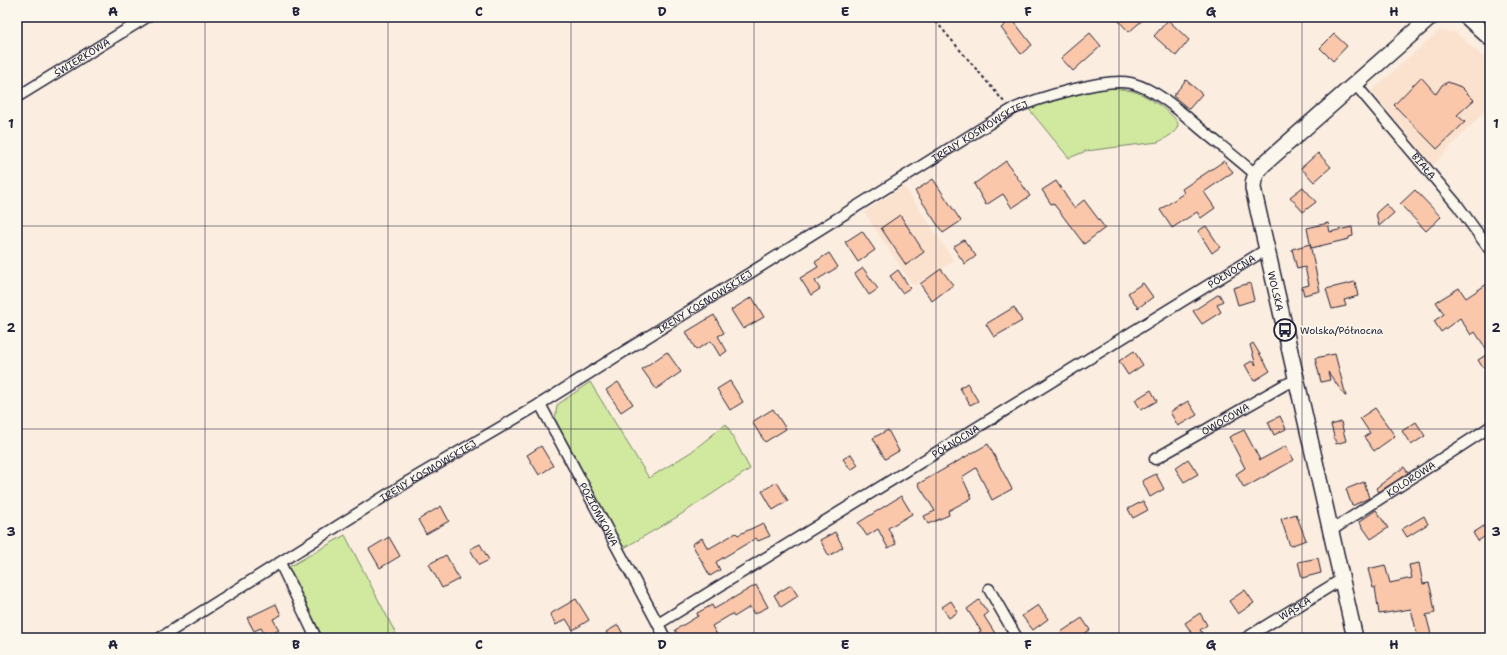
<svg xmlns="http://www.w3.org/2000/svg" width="1507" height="655" font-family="'Shantell Sans',sans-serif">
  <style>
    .built { fill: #fbe2cf }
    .green { fill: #d0e99f; stroke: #79866d }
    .building { fill: #fac7aa; stroke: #22223b }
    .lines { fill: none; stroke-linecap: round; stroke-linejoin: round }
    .street-casing { stroke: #22223b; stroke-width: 13 }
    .secondary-casing { stroke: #22223b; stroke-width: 18 }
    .path { stroke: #22223b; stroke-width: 2; stroke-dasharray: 3 3; stroke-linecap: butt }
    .street { stroke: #fbf7ec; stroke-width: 10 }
    .secondary { stroke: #fbf7ec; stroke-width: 15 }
    .grid { fill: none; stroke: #22223b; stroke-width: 1; stroke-opacity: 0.55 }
    .labels { text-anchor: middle; stroke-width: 3.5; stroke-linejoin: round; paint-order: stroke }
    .street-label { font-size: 10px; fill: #22223b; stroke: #fbf7ec }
    .poi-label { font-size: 10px; fill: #22223b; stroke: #fbf7ec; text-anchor: start }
    .neatline { fill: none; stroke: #22223b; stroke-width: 1.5 }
    .grid-label { font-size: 13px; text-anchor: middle; font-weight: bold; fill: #22223b }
  </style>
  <rect width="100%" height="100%" fill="#fbeddf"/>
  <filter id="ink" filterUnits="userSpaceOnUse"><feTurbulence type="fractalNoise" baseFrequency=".025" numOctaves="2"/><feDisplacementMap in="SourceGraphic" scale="8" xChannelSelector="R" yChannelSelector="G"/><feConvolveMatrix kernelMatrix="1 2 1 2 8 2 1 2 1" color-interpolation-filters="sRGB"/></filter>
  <g filter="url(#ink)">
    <path class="built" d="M1439,31L1455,32L1490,63V106L1433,165L1371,91Z
      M904,186L954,261L913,286L864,212Z"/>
    <path class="green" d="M1111,88C1122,89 1131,90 1141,94C1148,97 1179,117 1178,125C1177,133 1164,139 1158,142L1086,151L1069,158L1028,108L1092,91Z
      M590,382L649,478L691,452L726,424L750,469L677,517L624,548L555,419L557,405Z
      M345,535L397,636L391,638H323L289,567Z"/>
    <path class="building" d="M1115,17H1146L1129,32Z
      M1012,19L1032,45L1021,54L1001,28Z
      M1168,20L1189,40L1176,56L1154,36Z
      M1090,33L1101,46L1073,71L1061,58Z
      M1334,34L1347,46L1333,61L1320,48Z
      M1421,77L1436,94L1442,85L1448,82L1461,87L1474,100L1457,115L1465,122L1437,149L1394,105Z
      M1186,80L1202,94L1189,109L1173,96Z
      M1318,153L1331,167L1314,182L1301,168Z
      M1006,161L1030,196L1012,208L1003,194L986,205L974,184Z
      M1224,161L1233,172L1204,192L1215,208L1201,218L1197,212L1172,228L1160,210L1184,193L1182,189Z
      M933,179L961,221L943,233L915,191Z
      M1056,181L1074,208L1084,200L1105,228L1084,244L1053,203L1051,204L1042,190Z
      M1303,187L1316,202L1303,212L1290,197Z
      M1415,190L1441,217L1426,231L1400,204Z
      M1386,204L1394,213L1379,226L1376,213Z
      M900,215L924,252L906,265L881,228Z
      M1328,223L1330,232L1352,227L1353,236L1349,237V239L1311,248L1307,228Z
      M1206,226L1220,247L1212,253L1198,231Z
      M862,231L875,250L858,262L845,242Z
      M964,240L976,256L965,264L953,247Z
      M1310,244L1320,291L1304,295L1302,287L1309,285L1305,267L1297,269L1292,249Z
      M829,253L838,267L815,281L820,289L811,295L800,278L818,267L815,262Z
      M863,268L878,289L869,295L855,274Z
      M941,269L953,285L932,301L920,284Z
      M898,270L910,288L902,293L890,276Z
      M1355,282L1358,296L1344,300L1346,306L1332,309L1326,289Z
      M1490,282V364L1483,368L1478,360L1489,353L1475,332L1471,335L1460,318L1441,332L1434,321L1444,314L1436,302L1459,288L1466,298Z
      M1143,283L1153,297L1138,308L1128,293Z
      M1250,283L1254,300L1238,305L1233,288Z
      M1219,294L1223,301L1217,305L1221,312L1202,324L1193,311Z
      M752,297L764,317L743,329L731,310Z
      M1014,307L1022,321L994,337L986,324Z
      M714,315L724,333L718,336L727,351L720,356L711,341L696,350L686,332Z
      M1253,343L1270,371L1254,381L1245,365L1252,361L1256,365L1250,345Z
      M1134,351L1143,365L1128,375L1119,361Z
      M667,352L681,372L656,389L642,369Z
      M1335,354L1346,396H1345L1328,372L1330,380L1321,382L1315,358Z
      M730,381L743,402L730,410L717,389Z
      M618,382L633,404L621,412L606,390Z
      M967,383L978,401L970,405L960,388Z
      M1151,390L1157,401L1141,410L1135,400Z
      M1188,401L1197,415L1178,426L1170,412Z
      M1375,408L1395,436L1374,451L1364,437L1370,433L1360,418Z
      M773,409L786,429L765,442L752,422Z
      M1280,416L1286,429L1274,435L1268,422Z
      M1341,422L1346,441L1336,444L1331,425Z
      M1416,422L1425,436L1411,445L1402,431Z
      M888,430L899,451L885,459L873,438Z
      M1244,430L1260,460L1286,446L1294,460L1244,488L1236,474L1245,468L1229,437Z
      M988,444L1012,489L992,500L976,468L962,477L972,498L948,511L949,515L928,524L924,516L935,511L918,484Z
      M541,446L553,466L539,475L527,455Z
      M851,454L858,465L851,470L843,459Z
      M1188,459L1198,474L1184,482L1175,468Z
      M1404,467L1408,473L1379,492L1376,488Z
      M1156,474L1164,489L1150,497L1142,481Z
      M777,482L788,501L773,510L762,491Z
      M1364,482L1369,498L1352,506L1346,489Z
      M901,496L912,514L888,528L896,544L888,548L878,529L867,536L858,523Z
      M1143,501L1148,510L1133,518L1128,509Z
      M441,506L449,521L426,534L418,520Z
      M1376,510L1388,528L1371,539L1359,522Z
      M1296,514L1306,540L1290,546L1281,519Z
      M1424,516L1428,524L1407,537L1402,529Z
      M1490,522V533L1478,541L1473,533Z
      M763,523L770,536L758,541L756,538L716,562L720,570L710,576L692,544L702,538L708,549L736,533L738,535Z
      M835,532L843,547L829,556L820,540Z
      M389,537L400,556L380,568L369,549Z
      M480,544L489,560L479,565L470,549Z
      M446,555L459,579L442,588L429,564Z
      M1318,558L1321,573L1302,578L1298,562Z
      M1419,563L1423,584L1429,583L1432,594L1435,613L1426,615L1432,638H1418L1411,609L1379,614L1375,587L1373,588L1368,569L1385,565L1390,583L1412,578L1409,565Z
      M756,585L768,607L754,614L750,607L734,617L732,614L712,626L719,638H680L675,630L698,616L697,613L712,605L714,609Z
      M791,585L798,596L781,607L774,595Z
      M1245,590L1254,603L1238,614L1229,601Z
      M576,599L589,620L573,630L566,619L556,625L550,614Z
      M979,600L988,613L984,616L998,638H971L981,631L967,609Z
      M951,601L958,612L949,618L942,607Z
      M276,604L281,615L273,619L279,630L266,637L261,628L254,631L247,618Z
      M1038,605L1048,619L1033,630L1022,616Z
      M1200,613L1207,625L1200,630L1206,638H1195L1185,623Z
      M1082,618L1090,630L1078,638H1065L1061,632Z
      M618,625L623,634L617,638H610L606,632Z"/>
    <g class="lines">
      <g class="street-casing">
        <g id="street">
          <path id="s1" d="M1355,84L1458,206L1490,250"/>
          <path id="s2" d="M17,97L147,17"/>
          <path id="s3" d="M540,404L658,624"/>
          <path id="s4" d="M1155,459L1284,385L1297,380"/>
          <path id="s5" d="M1332,530L1490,427"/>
          <path d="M280,563L316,638"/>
          <path d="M989,589L1017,638"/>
          <path id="s6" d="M160,638L409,481L540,404L1011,110C1035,99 1105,77 1131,83C1158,90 1181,112 1202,130C1220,145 1238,159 1255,174"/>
          <path id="s7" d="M665,638L658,624L1267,249"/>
          <path id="s8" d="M1246,638L1342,579"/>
        </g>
      </g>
      <g class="secondary-casing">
        <path id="secondary" d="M1467,17L1490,38
          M1355,638L1253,188C1253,177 1257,171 1265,163L1431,17"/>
      </g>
      <path class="path" d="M932,17L1005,103"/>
      <use href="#street" class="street"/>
      <use href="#secondary" class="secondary"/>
    </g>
  </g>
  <path class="grid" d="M205,17V638M388,17V638M571,17V638M754,17V638M936,17V638M1119,17V638M1302,17V638M17,226H1490M17,429H1490"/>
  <defs>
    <g id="bus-ring" transform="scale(1.15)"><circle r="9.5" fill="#fbf7ec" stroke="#22223b" stroke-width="1.5"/><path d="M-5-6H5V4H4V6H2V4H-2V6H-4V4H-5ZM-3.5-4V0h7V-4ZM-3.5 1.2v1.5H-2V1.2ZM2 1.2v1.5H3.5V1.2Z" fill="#22223b"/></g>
  </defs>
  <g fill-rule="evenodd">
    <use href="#bus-ring" x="1285" y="330"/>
  </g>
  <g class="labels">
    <g class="street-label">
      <text dy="4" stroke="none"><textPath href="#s2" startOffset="76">ŚWIERKOWA</textPath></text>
      <text dy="4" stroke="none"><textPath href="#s6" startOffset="964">IRENY KOSMOWSKIEJ</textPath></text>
      <text dy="4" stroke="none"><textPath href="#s1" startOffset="107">BIAŁA</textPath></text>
      <text dy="4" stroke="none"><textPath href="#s7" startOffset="689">PÓŁNOCNA</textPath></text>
      <text transform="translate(1276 291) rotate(77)" y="4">WOLSKA</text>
      <text dy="4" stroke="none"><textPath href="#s6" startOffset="640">IRENY KOSMOWSKIEJ</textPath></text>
      <text dy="4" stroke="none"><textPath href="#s4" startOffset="81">OWOCOWA</textPath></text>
      <text dy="4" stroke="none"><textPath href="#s7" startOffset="365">PÓŁNOCNA</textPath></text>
      <text dy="4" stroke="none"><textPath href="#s6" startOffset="316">IRENY KOSMOWSKIEJ</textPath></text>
      <text dy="4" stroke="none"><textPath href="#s5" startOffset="94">KOLOROWA</textPath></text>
      <text dy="4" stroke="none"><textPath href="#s3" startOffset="125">POZIOMKOWA</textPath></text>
      <text dy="4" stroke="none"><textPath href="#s8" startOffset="57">WĄSKA</textPath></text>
    </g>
    <g class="poi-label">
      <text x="1300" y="334">Wolska/Północna</text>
    </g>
  </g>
  <rect width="1507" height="655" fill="none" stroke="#fbf7ec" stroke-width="44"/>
  <rect x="22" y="22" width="1463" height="611" class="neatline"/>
  <g class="grid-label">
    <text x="113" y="16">A</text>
    <text x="296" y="16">B</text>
    <text x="479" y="16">C</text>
    <text x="662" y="16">D</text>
    <text x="845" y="16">E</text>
    <text x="1028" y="16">F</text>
    <text x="1211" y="16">G</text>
    <text x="1394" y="16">H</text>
    <text x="11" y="128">1</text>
    <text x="1496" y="128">1</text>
    <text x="11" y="332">2</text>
    <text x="1496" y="332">2</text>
    <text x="11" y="536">3</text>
    <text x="1496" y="536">3</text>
    <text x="113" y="649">A</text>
    <text x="296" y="649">B</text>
    <text x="479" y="649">C</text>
    <text x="662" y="649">D</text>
    <text x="845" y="649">E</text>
    <text x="1028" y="649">F</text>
    <text x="1211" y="649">G</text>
    <text x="1394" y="649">H</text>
  </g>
</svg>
